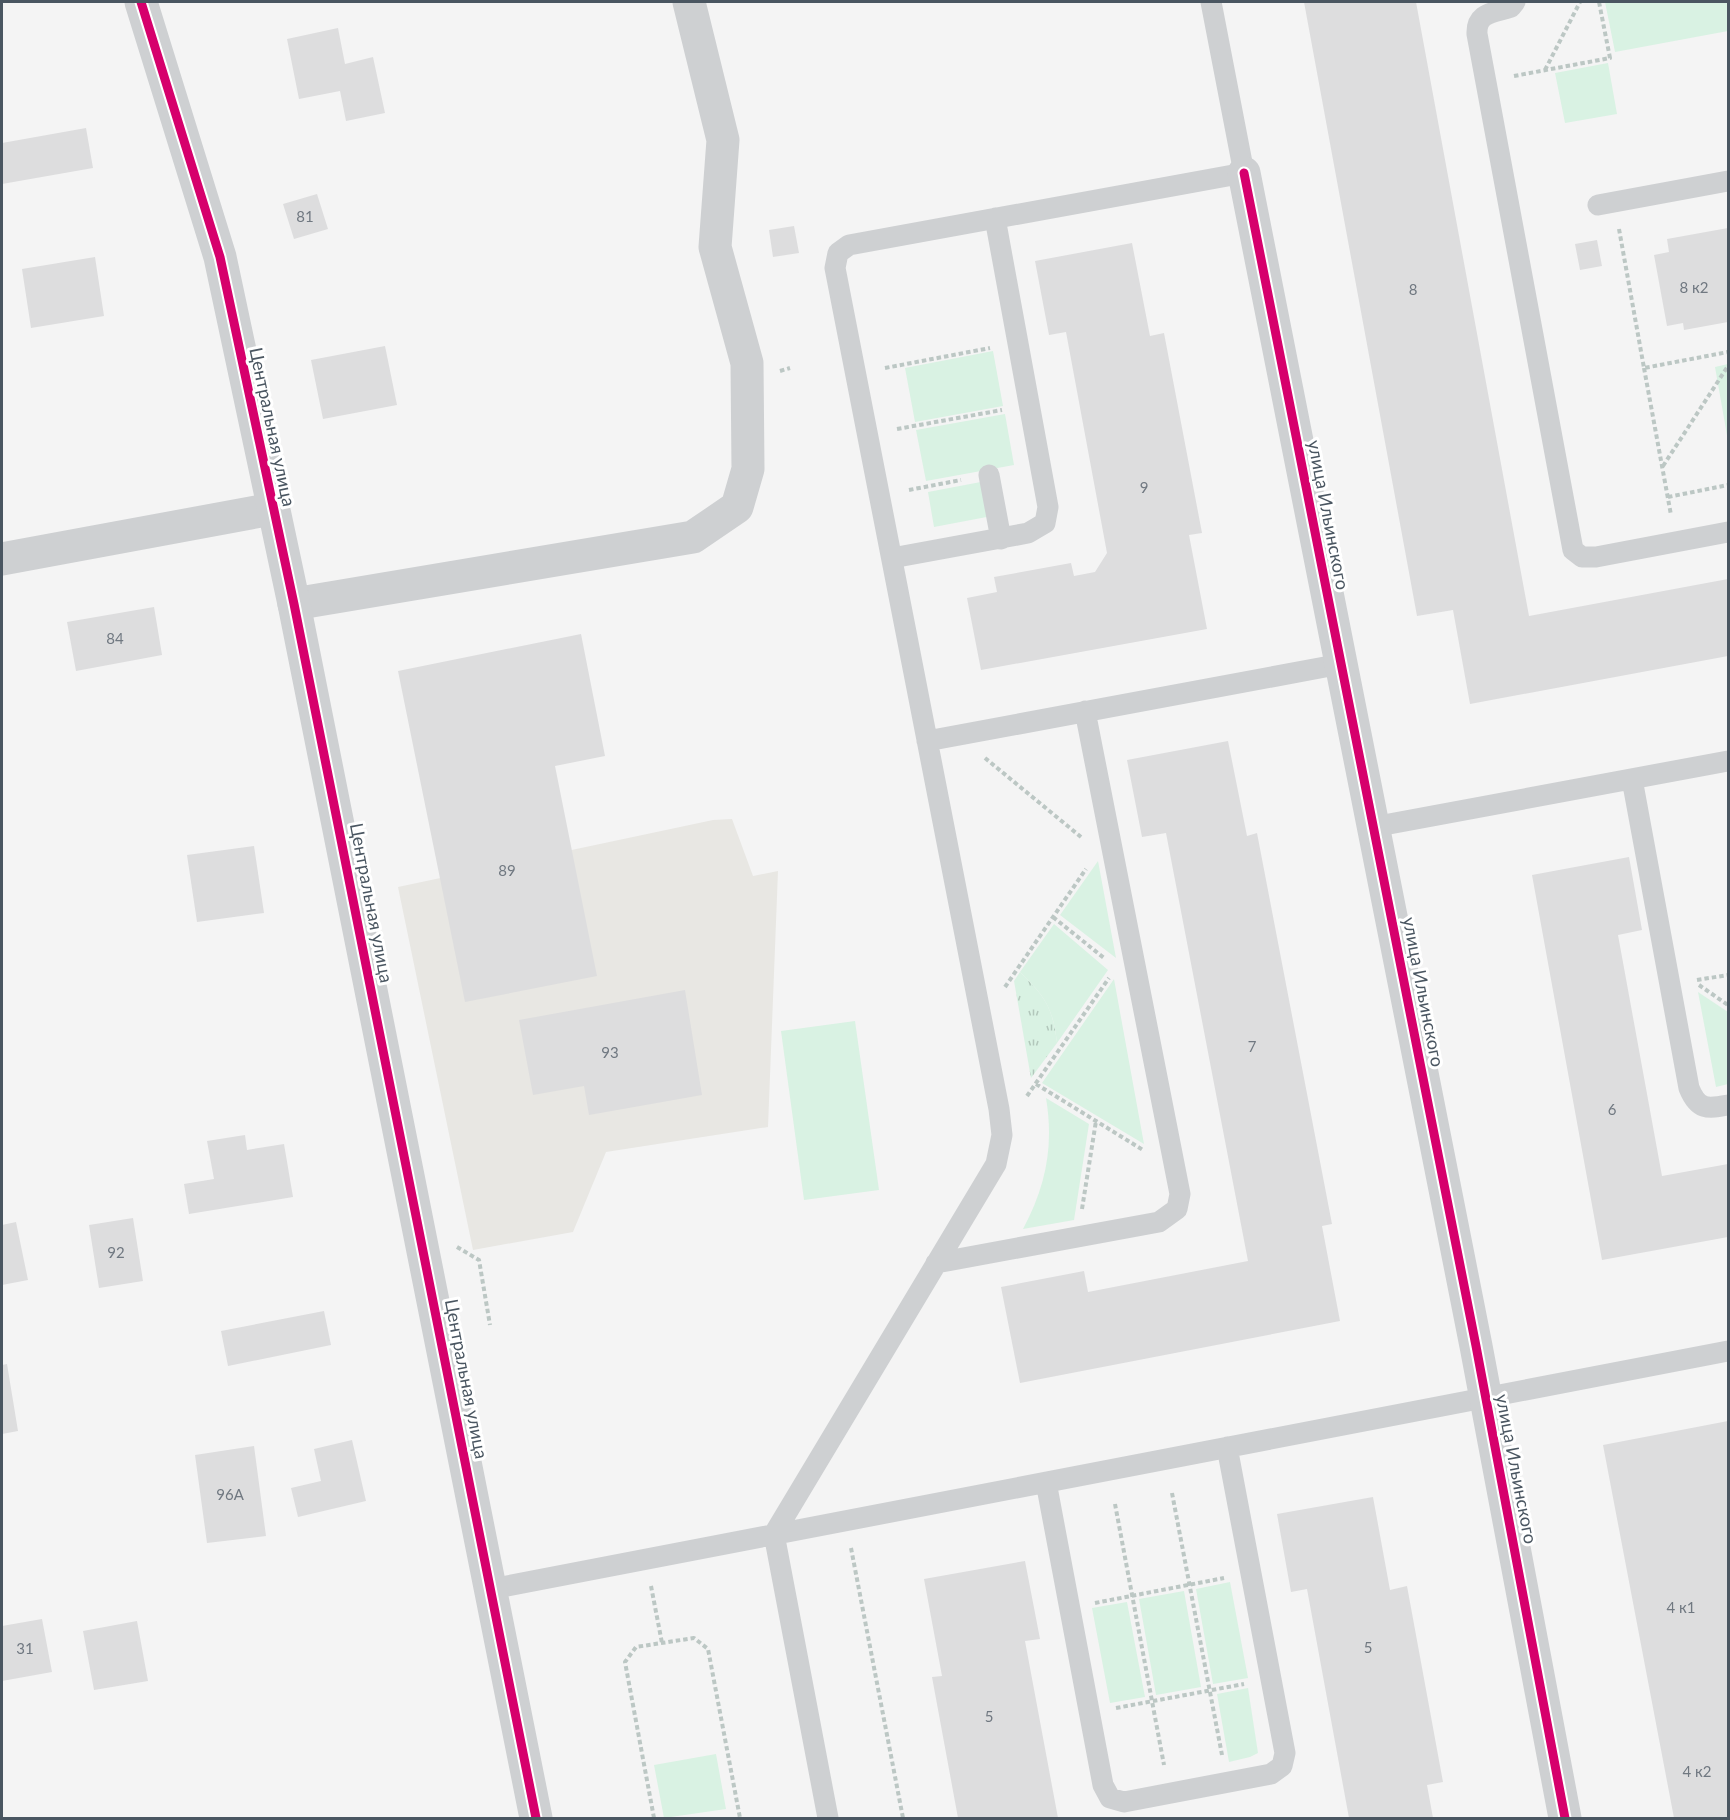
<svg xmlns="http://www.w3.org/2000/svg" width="1730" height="1820" font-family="Lato,sans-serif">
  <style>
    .commercial { fill: #e8e7e3 }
    .grass { fill: url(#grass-tufts) }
    .park { fill: #d9f2e3 }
    .building { fill: #ddddde }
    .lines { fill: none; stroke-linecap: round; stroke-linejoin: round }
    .path { stroke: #bcc7c4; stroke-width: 4; stroke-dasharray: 4.5 3; stroke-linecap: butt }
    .service { stroke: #ced0d2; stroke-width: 21 }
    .minor { stroke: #ced0d2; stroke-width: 33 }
    .tertiary { stroke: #ced0d2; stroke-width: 33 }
    .cycleway-casing { stroke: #fff; stroke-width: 13 }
    .cycleway { stroke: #d6006c; stroke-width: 9 }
    .labels { text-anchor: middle; stroke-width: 6; stroke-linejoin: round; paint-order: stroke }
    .number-label { font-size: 15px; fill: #707881 }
    .street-label { font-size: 18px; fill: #4a5661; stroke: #fff }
  </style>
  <defs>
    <pattern id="grass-tufts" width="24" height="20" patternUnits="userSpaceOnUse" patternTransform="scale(1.5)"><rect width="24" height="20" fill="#d9f2e3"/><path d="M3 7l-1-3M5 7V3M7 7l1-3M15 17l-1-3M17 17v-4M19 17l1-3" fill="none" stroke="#b2c7bb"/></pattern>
  </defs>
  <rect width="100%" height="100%" fill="#f4f4f4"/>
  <path class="commercial" d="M732,819L753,876L778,871L768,1127L606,1152L573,1232L473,1250L398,887L713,820Z"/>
  <path class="grass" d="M1020,972C1045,996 1053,1008 1057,1043L1031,1078L1014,981Z"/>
  <path class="park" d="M1605,2H1728V31L1615,52Z
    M1608,63L1617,114L1565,123L1555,73Z
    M993,351L1003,406L915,422L905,368Z
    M1728,364V441L1715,367Z
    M1005,414L1014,465L926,481L916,430Z
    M986,481L992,516L934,527L928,492Z
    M1098,861L1116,958L1060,915Z
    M1054,924L1108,970L1057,1043C1053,1008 1045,996 1020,972Z
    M1114,979L1144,1144L1042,1083Z
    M1698,992L1728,1012V1084L1716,1087Z
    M855,1021L879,1190L804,1200L781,1031Z
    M1046,1098L1089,1124L1074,1220L1023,1229C1046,1186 1054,1146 1046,1098Z
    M1230,1582L1248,1678L1213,1684L1196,1589Z
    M1184,1591L1201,1687L1156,1695L1139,1599Z
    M1127,1602L1145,1697L1110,1703L1092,1608Z
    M1248,1688L1258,1753L1250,1757L1229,1762L1217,1694Z
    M716,1754L726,1809L664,1818L654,1765Z"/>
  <path class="building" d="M1304,2H1416L1529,616L1728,579V656L1470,704L1453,610L1417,616Z
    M338,28L345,64L373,57L385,113L346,121L340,91L299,99L287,39Z
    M86,128L93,168L2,184V143Z
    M317,194L328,229L294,239L283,204Z
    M794,226L799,253L773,257L769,230Z
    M1728,228V322L1684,330L1683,323L1667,326L1654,255L1669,252L1667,239Z
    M1597,240L1602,266L1580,270L1575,244Z
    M1132,243L1150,336L1164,333L1202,533L1189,535L1207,629L981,670L967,598L997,592L994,577L1071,563L1074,576L1095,572L1107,553L1066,332L1049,335L1035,261Z
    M95,257L104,316L31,328L22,269Z
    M385,346L397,405L323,419L311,360Z
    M154,607L162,655L76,671L67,622Z
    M581,634L605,756L555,766L597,976L465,1002L398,671Z
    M1228,741L1247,836L1257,833L1332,1224L1322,1226L1340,1321L1020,1383L1001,1287L1084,1271L1088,1292L1248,1261L1166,833L1142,837L1127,760Z
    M254,846L264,913L197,922L187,855Z
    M1629,857L1642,930L1618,935L1662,1176L1728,1164V1237L1602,1260L1532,875Z
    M685,990L702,1095L589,1115L584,1086L533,1095L519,1020Z
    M245,1135L247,1150L284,1144L293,1197L189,1214L184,1184L214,1179L207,1141Z
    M133,1218L143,1281L99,1288L89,1225Z
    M16,1222L28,1280L2,1285V1225Z
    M324,1311L331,1345L228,1366L221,1331Z
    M7,1364L18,1431L2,1434V1365Z
    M1728,1421V1818H1674L1603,1445Z
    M352,1440L366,1501L298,1517L291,1488L321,1481L314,1449Z
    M254,1446L266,1536L207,1543L195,1455Z
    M1373,1497L1390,1590L1407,1586L1443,1782L1427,1785L1433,1818H1349L1307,1589L1291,1592L1277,1514Z
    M1025,1561L1040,1639L1025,1641L1058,1818H958L932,1677L942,1676L924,1579Z
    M42,1619L52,1672L2,1681V1626Z
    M137,1621L148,1681L94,1690L83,1631Z"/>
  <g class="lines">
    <path class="path" d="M1545,70L1580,2
      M1514,76L1610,58L1599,2
      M1619,229L1644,368L1728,352
      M885,368L990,348
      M1644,368L1671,515
      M780,371L790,368
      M897,429L1002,410
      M1663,466L1728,366
      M909,490L961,480
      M1668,497L1728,485
      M985,758L1081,837
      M1053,917L1104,958
      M1697,980L1728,975
      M1699,985L1728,1005
      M1005,987L1086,869
      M1036,1084L1143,1150
      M1027,1096L1109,978
      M1082,1209L1096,1121
      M457,1247L479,1260L490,1325
      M1172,1493L1222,1755
      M1115,1504L1164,1765
      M851,1548L903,1818
      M651,1586L662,1643
      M1095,1603L1224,1578
      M1116,1708L1244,1684
      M654,1818L625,1662L636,1647L694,1638L708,1649L740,1818"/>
    <path class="service" d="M1515,2L1511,7C1494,13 1476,12 1477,34L1573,550L1582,557H1596L1728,532
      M1598,205L1728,181
      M989,475L1001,539
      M892,558L1028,533L1045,523L1048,507L995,218
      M927,741L1341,664
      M1632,779L1689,1088C1698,1110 1707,1109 1728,1105
      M1373,827L1728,761
      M936,1263L1159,1222L1177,1209L1180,1194L1085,711
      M1046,1482L1103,1785L1110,1798L1124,1802L1271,1774L1282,1766L1285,1753L1227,1447
      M491,1589L1728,1351
      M828,1818L774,1534L996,1164L1002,1135L999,1109L835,268L838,253L849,245L1244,173L1211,2"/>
    <path class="minor" d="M1244,173L1476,1346L1565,1818
      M2,559L272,509
      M294,604L693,537L737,507L748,469L747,363L715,247L723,140L689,2"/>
    <path class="tertiary" d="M141,2L220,257L294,604L536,1818"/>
    <g class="cycleway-casing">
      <path id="cycleway" d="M141,2L220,257L294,604L536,1818
        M1244,173L1476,1346L1565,1818"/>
    </g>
    <use href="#cycleway" class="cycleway"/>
  </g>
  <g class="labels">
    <g class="number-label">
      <text x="305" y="222">81</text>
      <text x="1694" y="293">8 к2</text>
      <text x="1413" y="295">8</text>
      <text x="1144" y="493">9</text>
      <text x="115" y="644">84</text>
      <text x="507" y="876">89</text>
      <text x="1252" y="1052">7</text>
      <text x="610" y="1058">93</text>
      <text x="1612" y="1115">6</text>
      <text x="116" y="1258">92</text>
      <text x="230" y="1500">96А</text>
      <text x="1681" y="1613">4 к1</text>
      <text x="1368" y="1653">5</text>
      <text x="25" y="1654">31</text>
      <text x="989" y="1722">5</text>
      <text x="1697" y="1777">4 к2</text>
    </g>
    <g class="street-label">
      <text transform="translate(272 427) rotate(78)" y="6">Центральная улица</text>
      <text transform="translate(1328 515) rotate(79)" y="6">улица Ильинского</text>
      <text transform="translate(371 903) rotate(79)" y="6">Центральная улица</text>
      <text transform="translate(1423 992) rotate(79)" y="6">улица Ильинского</text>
      <text transform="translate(466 1379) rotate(79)" y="6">Центральная улица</text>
      <text transform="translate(1516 1469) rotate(79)" y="6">улица Ильинского</text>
    </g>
  </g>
  <rect width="1730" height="1820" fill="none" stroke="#4a5661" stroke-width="6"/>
</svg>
